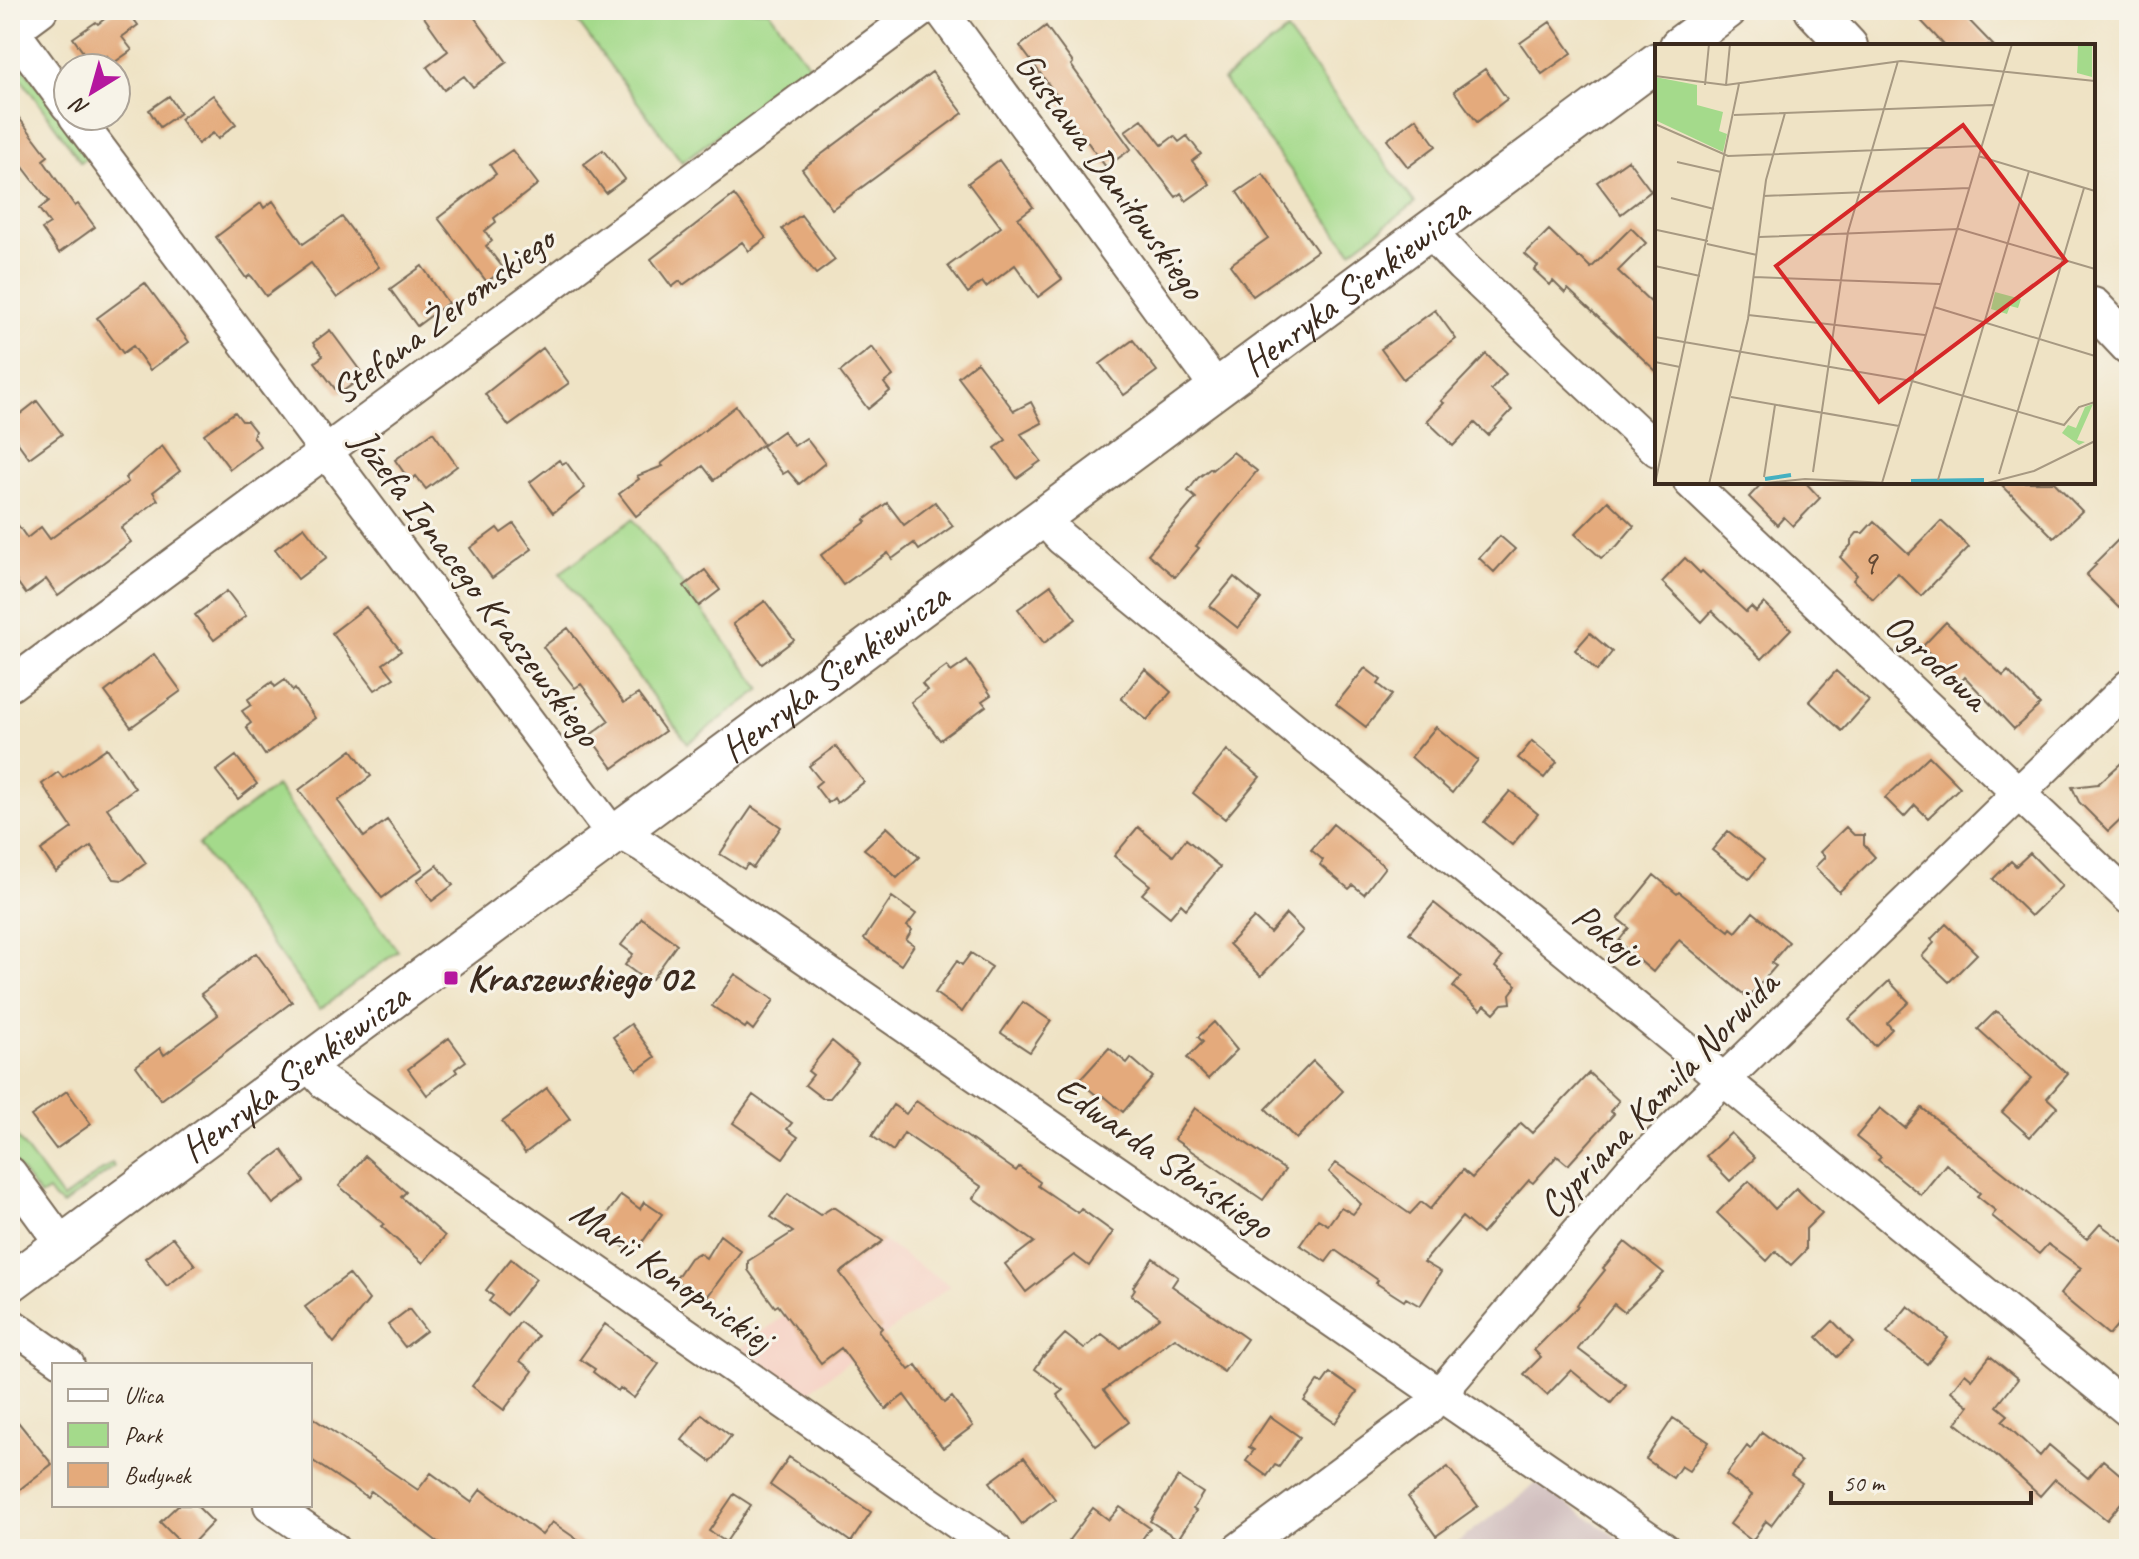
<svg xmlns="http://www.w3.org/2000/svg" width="2139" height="1559" font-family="Caveat,sans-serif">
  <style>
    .built { fill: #f6d2c5 }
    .industrial { fill: #d1bfbf }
    .green { fill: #a4da8b; stroke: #708254; stroke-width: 2 }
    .building { fill: #e4aa7b }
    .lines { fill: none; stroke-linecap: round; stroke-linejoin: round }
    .minor-casing { stroke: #7a6b58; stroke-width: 36 }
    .tertiary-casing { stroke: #7a6b58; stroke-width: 42 }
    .minor { stroke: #fff; stroke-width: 32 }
    .tertiary { stroke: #fff; stroke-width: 38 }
    .poi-dot { fill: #b5179e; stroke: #f7f3e8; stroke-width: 3 }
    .labels { text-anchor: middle; stroke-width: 6; stroke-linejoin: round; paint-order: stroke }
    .number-label { font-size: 34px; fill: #654a35 }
    .street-label { font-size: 38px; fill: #3b2a1e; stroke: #f7f3e8 }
    .poi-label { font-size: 38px; font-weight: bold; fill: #3b2a1e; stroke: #f7f3e8; text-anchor: start }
    .inset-river { fill: none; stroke: #44b0c1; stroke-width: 4 }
    .inset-road { fill: none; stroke: #a79982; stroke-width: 2 }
    .view { fill: #d62828; fill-opacity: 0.15; stroke: #d62828; stroke-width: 4 }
    .inset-edge { fill: none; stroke: #3b2a1e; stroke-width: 4 }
  </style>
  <rect width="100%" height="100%" fill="#f7f3e8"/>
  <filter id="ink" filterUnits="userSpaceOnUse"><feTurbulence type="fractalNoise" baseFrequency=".0125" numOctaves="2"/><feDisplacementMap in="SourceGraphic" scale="16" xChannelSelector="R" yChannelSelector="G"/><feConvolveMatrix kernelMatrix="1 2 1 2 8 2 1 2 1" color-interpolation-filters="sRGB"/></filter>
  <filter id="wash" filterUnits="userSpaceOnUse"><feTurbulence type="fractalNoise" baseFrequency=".006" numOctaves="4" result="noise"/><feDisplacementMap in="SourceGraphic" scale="32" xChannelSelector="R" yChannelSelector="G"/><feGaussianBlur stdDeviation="1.8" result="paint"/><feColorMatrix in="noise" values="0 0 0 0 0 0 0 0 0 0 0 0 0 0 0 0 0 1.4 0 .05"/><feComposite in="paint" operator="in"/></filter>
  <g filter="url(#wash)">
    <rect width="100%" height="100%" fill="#efe3c5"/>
    <path class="built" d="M883,1241L950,1286L807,1393L790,1384L741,1348Z"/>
    <path class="industrial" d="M1537,1483L1634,1549H1448Z"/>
    <path class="green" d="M569,10H768L810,66L682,162Z
      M1287,31L1415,203L1351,251L1223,80Z
      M10,55L16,58L90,155L81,162L22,80L10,78Z
      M633,519L761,689L688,743L560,573Z
      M276,786L398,951L320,1009L198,845Z
      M10,1128L63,1199L112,1163L114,1167L63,1205L54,1199L48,1191L40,1196L10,1156Z"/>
    <g id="blocks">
      <path class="building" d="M116,10H127L138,25L122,37L132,50L112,64L107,56L93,66L73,38L96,22L98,24Z
        M419,10H469L507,62L473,87L464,76L444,90L427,67L448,51Z
        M1911,10H1959L1994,46H1945Z
        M1550,22L1572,53L1542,74L1520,43Z
        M1046,26L1073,63L1071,65L1131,149L1106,167L1058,102L1060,100L1020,46Z
        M1485,69L1507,99L1477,122L1454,91Z
        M932,72L963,113L832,209L802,169Z
        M213,95L236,124L218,139L213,133L198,144L180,119Z
        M169,96L180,113L160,127L149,110Z
        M10,106L48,156L43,160L75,206L78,204L95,227L59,253L42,229L50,224L39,209L49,201L10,150Z
        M1416,118L1436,146L1408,167L1387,140Z
        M1142,119L1162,145L1174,136L1179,142L1187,136L1201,154L1192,161L1210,184L1186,201L1181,193L1176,197L1125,131Z
        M512,150L538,184L494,218L496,222L485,231L492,241L486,246L504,269L487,282L438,218L496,174L490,165Z
        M603,150L625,179L606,193L584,164Z
        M999,160L1033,207L1018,218L1062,279L1038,297L1015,265L986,287L982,282L968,293L948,266L1001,227L968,183Z
        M1628,160L1651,191L1621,214L1597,182Z
        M1263,174L1317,251L1253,296L1230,265L1268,238L1237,192Z
        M734,195L766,238L749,251L742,242L683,285L680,281L672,287L651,259Z
        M273,201L303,244L342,217L379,267L337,298L311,263L266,296L252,277L250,275L246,278L216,237L261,203L264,208Z
        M801,215L835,260L816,274L782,229Z
        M1631,228L1646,243L1618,271L1657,308V372L1568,289L1565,293L1553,281L1550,285L1534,270L1538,266L1525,254L1549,230L1578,258H1581L1591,268Z
        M422,266L448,303L417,326L390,289Z
        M145,283L189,342L150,370L133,346L123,353L97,318Z
        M1435,310L1456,339L1403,379L1381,349Z
        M330,330L364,376L339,394L315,362L323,356L313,343Z
        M1133,340L1157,371L1124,395L1100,364Z
        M872,347L893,376L884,383L890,391L868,409L840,372Z
        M543,348L569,383L509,426L485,394Z
        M1486,354L1506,374L1491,390L1512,410L1488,435L1475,423L1453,446L1427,421L1444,403L1441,401Z
        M977,362L1014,411L1031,402L1042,423L1021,434L1041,461L1017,478L995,448L1006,440L958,377Z
        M37,401L62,434L29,458L10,432V422Z
        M736,406L763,444L714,480L703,466L636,516L619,494L639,479L637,476L663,466L661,464Z
        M235,412L242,421H247L255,431L253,436L260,446L230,469L204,434Z
        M783,431L794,446L806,438L825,463L799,484L788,471L783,474L762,446Z
        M433,432L457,466L426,489L416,476L410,481L395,460Z
        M162,446L180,471L153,492L158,500L121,528L131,542L58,596L46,579L26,594L10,572V514L27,538L41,527L50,539L128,482L125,478Z
        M1233,452L1257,471L1196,546L1199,548L1175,577L1148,554L1196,498L1188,491L1198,478L1211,468L1212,470Z
        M559,460L562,464L566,462L585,488L553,513L530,482Z
        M1763,482H1805L1820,498L1793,526L1784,517L1777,525L1749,497Z
        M1999,482H2054L2082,511L2054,538Z
        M1608,501L1634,526L1617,546L1601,558L1575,534Z
        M935,502L953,526L919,550L914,543L892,559L888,553L843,585L821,555L866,522L864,520L887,503L904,525Z
        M1874,521L1909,554L1941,521L1969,547L1921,596L1898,573L1873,599L1853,580L1857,575L1840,557L1851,545V540L1857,533H1863Z
        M514,524L532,549L492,578L470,548L497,528L501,533Z
        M304,527L327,557L298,579L275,549Z
        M2129,529V598L2119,608L2086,575L2096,565L2094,564Z
        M1500,536L1515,549L1494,572L1479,558Z
        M1685,558L1700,573L1702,571L1746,612L1751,607L1756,612L1764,603L1791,629L1762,659L1712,611L1702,622L1662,582Z
        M705,570L720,590L699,606L684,586Z
        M1234,577L1261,599L1238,628L1210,606Z
        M1051,585L1076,619L1044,643L1018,609Z
        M227,591L246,616L214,640L195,615Z
        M765,601L794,640L762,664L733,624Z
        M366,607L401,651L383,664L394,678L375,690L332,633Z
        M1946,622L2003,676L2008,671L2040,705L2014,729L1965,677L1959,684L1922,647Z
        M568,628L624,703L638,694L665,731L613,768L589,736L609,721L581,684L575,688L543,647Z
        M1590,633L1612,652L1597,671L1575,650Z
        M154,654L181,691L131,727L105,692Z
        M967,661L991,695L982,701L986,706L940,740L911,702L927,690L922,684L947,666L951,672Z
        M1365,668L1381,680L1378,684L1392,695L1366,727L1336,704Z
        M1145,669L1171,692L1147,720L1121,699Z
        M1836,671L1869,701L1842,731L1809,701Z
        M285,680L293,691L295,689L315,718L265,755L246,727L251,723L242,711L251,705L248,699L272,682L275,687Z
        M1436,727L1478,760L1452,793L1411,757Z
        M1532,741L1557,762L1544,778L1518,758Z
        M836,746L864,782L837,803L834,798L828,803L815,786L821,781L809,766Z
        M107,748L135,788L107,808L146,863L123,880L114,879L91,846L56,872L41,850L72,828L42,784L58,772L63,778Z
        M352,750L371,776L338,801L364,837L387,820L423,868L382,898L299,790Z
        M1227,750L1260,777L1225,819L1193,793Z
        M236,756L257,784L238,799L216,771Z
        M1929,756L1960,787L1928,818L1915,805L1904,817L1885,798Z
        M2129,756V811L2108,831L2079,802L2072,787L2098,784Z
        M1510,791L1538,814L1512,845L1484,822Z
        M752,807L781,827L753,868L748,864L744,869L720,854Z
        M1333,824L1385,867L1364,894L1353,885L1349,889L1320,865L1323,860L1311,850Z
        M887,827L919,857L897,878L882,863L864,849Z
        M1138,827L1173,856L1186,839L1220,867L1186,909L1181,904L1170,917L1142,894L1150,885L1114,856Z
        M1846,827L1854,835H1864V845L1875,857L1839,892L1815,867L1825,857L1820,852Z
        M1728,831L1764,860L1749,879L1712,850Z
        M2030,853L2062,886L2031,916L1993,879L2011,861L2016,866Z
        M437,865L453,885L432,901L417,880Z
        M1654,875L1677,894L1679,892L1729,931L1731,928L1736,932L1753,912L1789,942L1771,963L1776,966L1748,998L1679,940L1653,972L1618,942L1629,928L1618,919Z
        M892,897L916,914L907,926L912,930L906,940L914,945L901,965L864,939Z
        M1434,903L1502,958L1495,967L1517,985L1510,994L1511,1003L1502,1004L1494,1013L1485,1005L1481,1010L1453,987L1461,977L1409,933Z
        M1286,914L1303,931L1261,976L1229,944L1254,918L1270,933Z
        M642,918L677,944L652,979H644L625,965L633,954L621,945Z
        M1946,924L1977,954L1949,982L1922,956L1934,943L1931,939Z
        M256,953L292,1002L161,1100L136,1066L160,1048L164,1055L218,1015L201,994Z
        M971,953L992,967L962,1012L935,993L957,961L962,965Z
        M735,974L774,1000L753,1030L747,1025L745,1028L712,1006Z
        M1889,981L1909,1002L1887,1023L1892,1029L1875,1046L1849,1019Z
        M1023,1002L1051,1021L1030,1052L1001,1033Z
        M1996,1011L2068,1074L2047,1098L2057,1107L2030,1137L2002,1112L2032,1078L1978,1029Z
        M1214,1022L1237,1050L1208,1079L1187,1058L1203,1042L1198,1037Z
        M631,1024L655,1057L637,1070L613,1037Z
        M449,1038L466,1061L455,1069L457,1072L427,1095L408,1069Z
        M832,1041L858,1063L830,1098H822L805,1085L813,1075L808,1071Z
        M1109,1048L1127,1063L1131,1058L1153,1077L1123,1112L1104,1096L1101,1099L1079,1081Z
        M1313,1061L1343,1091L1296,1139L1266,1109Z
        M1589,1073L1619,1101L1610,1111L1614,1114L1568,1165L1557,1156L1533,1183L1529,1180L1482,1234L1462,1217L1424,1262L1441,1272L1420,1306L1406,1298L1404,1301L1376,1283L1378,1280L1335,1250L1326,1262L1300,1245L1318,1219L1328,1225L1341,1207L1353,1214L1361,1204L1329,1172L1336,1163L1410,1214L1421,1202L1430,1209L1463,1170L1472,1178L1521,1123L1532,1133Z
        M547,1088L570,1119L525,1153L502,1122Z
        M67,1091L91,1124L56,1149L31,1116Z
        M753,1095L792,1123L787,1129L798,1137L783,1158L733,1123Z
        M916,1101L1016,1171L1019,1167L1040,1182L1038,1186L1078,1213L1081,1209L1113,1232L1089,1266L1074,1255L1026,1292L1005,1264L1034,1242L973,1198L982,1187L904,1133L893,1151L872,1136L893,1105L906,1114Z
        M1195,1108L1285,1170L1263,1200L1174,1139Z
        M1880,1108L1905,1128L1922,1108L2087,1239L2100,1224L2129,1246V1311L2109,1335L2060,1294L2081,1268L2048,1244L2039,1254L1992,1216L1996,1211L1977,1196L1980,1193L1946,1164L1921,1195L1878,1160L1881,1157L1856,1137Z
        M1731,1133L1755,1158L1730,1181L1706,1156Z
        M282,1150L304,1181L273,1204L250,1174Z
        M365,1156L406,1192L401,1197L445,1236L423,1263L381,1226L384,1224L339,1186Z
        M1749,1181L1775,1209L1796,1188L1822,1213L1806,1229V1250L1791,1265L1776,1251L1767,1261L1717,1213Z
        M788,1194L820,1215L833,1207L883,1241L840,1273L882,1328L879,1331L909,1370L916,1365L944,1403L952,1397L973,1426L943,1448L904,1395L886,1409L841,1348L821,1363L778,1305L775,1307L748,1270V1261L793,1232L771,1217Z
        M621,1195L640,1209L644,1202L662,1214L634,1254L597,1228Z
        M720,1235L741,1251L704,1301L675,1280L690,1258L699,1253L706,1258Z
        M173,1237L195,1265L167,1286L145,1258Z
        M1625,1242L1664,1273L1624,1312L1614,1304L1578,1349L1626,1385L1611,1403L1571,1370L1547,1395L1524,1374L1541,1357L1534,1350L1578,1306L1577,1305L1605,1270L1603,1268Z
        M1153,1258L1178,1277L1172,1286L1247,1339L1224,1372L1175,1338L1104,1390L1129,1422L1096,1446L1057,1395L1063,1390L1035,1369L1043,1357L1065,1334L1084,1349L1102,1334L1120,1348L1160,1317L1131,1295L1135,1289L1133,1287Z
        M511,1259L536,1279L507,1315L489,1301L493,1296L486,1290Z
        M349,1274L369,1300L334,1343L305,1307Z
        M1908,1306L1948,1338L1927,1364L1887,1332Z
        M409,1309L426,1331L405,1347L388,1325Z
        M1833,1321L1853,1342L1837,1357L1817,1337Z
        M520,1322L538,1336L520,1361L533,1371L504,1410L472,1386Z
        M605,1324L659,1364L634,1398L620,1388L618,1391L593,1372L595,1369L580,1359Z
        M1990,1356L2018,1379L1997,1406L2008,1415L2002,1421L2040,1456L2049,1445L2088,1478L2103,1460L2129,1482V1493L2107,1520L2055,1479L2040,1496L1996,1455L1956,1423L1969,1406L1951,1391L1965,1373L1972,1379Z
        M1330,1373L1357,1392L1335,1423L1304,1401L1318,1381L1322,1384Z
        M10,1412L52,1464L10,1497Z
        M702,1414L731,1436L711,1462L682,1440Z
        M310,1416L418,1490L431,1473L471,1502L481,1489L542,1535L552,1522L591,1549H447L371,1491L367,1497L310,1459Z
        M1270,1416L1300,1437L1279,1467L1275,1465L1267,1476L1246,1461L1254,1450L1249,1447Z
        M1673,1418L1709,1442L1689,1471L1681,1466L1673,1478L1646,1459Z
        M1762,1432L1801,1462L1791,1475L1802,1483L1771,1525L1766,1521L1752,1541L1730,1524L1752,1495L1726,1475L1747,1446L1750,1449Z
        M789,1457L871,1512L851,1542L770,1485Z
        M1024,1457L1055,1499L1022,1524L990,1482Z
        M1448,1467L1478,1506L1436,1536L1408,1497Z
        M1178,1477L1203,1493L1193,1509L1196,1511L1178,1539L1150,1521Z
        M734,1494L751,1505L726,1542L709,1531Z
        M178,1505H196L213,1522L187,1549L160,1522Z
        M1120,1507L1150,1528L1135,1549H1083L1069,1540L1093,1508L1109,1520Z"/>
    </g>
  </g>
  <g filter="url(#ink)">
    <use href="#blocks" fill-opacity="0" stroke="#7a6b58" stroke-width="2"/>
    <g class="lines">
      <g class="minor-casing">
        <path id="minor" d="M941,10L1217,388
          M10,27L68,106
          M10,33L41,10
          M75,116L605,824L645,847L1664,1549
          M1431,230L1444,247L1462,266L1657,450
          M1690,482L2129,898
          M1042,517L1061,538L2129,1411
          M10,685L922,10
          M307,1063L324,1082L995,1549
          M10,1173L62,1244
          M10,1324L68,1365
          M270,1505L334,1549
          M1239,1549L1426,1410L1631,1170L2129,686"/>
      </g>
      <g class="tertiary-casing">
        <g id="tertiary">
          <path d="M1814,10L1848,46"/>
          <path d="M1679,46L1727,10"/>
          <path d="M2093,307L2129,345"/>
          <path id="s1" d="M10,1283L1657,62"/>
        </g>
      </g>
      <use href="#minor" class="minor"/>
      <use href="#tertiary" class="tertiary"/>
    </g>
  </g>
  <rect class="poi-dot" x="443" y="970" width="16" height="16" rx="4"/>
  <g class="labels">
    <g class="number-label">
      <text x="1869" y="574">9</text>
    </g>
    <g class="street-label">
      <text transform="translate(1111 175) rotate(54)" y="13">Gustawa Daniłowskiego</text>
      <text dy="13" stroke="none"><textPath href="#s1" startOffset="1674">Henryka Sienkiewicza</textPath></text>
      <text transform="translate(442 315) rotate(-37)" y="13">Stefana Żeromskiego</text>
      <text transform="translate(477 587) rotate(53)" y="13">Józefa Ignacego Kraszewskiego</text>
      <text transform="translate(1937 661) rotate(43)" y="13">Ogrodowa</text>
      <text dy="13" stroke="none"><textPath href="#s1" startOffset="1026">Henryka Sienkiewicza</textPath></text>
      <text transform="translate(1609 935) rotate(39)" y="13">Pokoju</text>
      <text dy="13" stroke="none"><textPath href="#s1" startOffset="354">Henryka Sienkiewicza</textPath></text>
      <text transform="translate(1658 1094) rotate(-46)" y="13">Cypriana Kamila Norwida</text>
      <text transform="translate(1165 1157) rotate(35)" y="13">Edwarda Słońskiego</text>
      <text transform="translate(672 1275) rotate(35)" y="13">Marii Konopnickiej</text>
    </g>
    <g class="poi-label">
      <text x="467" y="991">Kraszewskiego 02</text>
    </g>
  </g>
  <g transform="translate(1655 44)">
    <rect width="440" height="440" fill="#efe3c5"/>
    <path d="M423,0H437V33L422,29ZM0,33L42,41V61L68,68L64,87L72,90L68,108L0,76ZM340,248L366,255L363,264L355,262L352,270L336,265ZM438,360L422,396L430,398L424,401L407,389L413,381L421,384L430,363Z" fill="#a4da8b"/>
    <path class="inset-river" d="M110,435L136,431M256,437L329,436"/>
    <path class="inset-road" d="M0,32L71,41L246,17L440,37M50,41L54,0M71,41L75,0M79,71L338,61M0,80L73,112L326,102M323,112L440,147M22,118L66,128M108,152L314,144M16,154L59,165M2,186L53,197M104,193L304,185L440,225M52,200L102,211M0,222L45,232M99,233L285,240M279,263L440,312M93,271L270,291M0,293L257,337L409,381L424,363L440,358M0,318L25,323M76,353L244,382M158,428L193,188L243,17M344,430L429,144M109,433L120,361M283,436L374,127M227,439L357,0M0,440L84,40M54,440L93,275L111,136L130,69M102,440L150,435L254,440M329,440L379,427L440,397"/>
    <path class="view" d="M308,81L411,217L224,358L121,222Z"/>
    <rect width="440" height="440" class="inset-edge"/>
  </g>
  <rect width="2139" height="1559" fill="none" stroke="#f7f3e8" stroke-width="40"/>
  <rect x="52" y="1363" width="260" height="144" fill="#f7f3e8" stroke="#aca397" stroke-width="2"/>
  <rect x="68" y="1389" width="40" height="12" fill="#ffffff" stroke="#aca397" stroke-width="2"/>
  <text x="124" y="1403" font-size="24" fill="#3b2a1e">Ulica</text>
  <rect x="68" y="1423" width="40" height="24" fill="#a4da8b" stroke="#aca397" stroke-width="2"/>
  <text x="124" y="1443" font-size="24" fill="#3b2a1e">Park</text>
  <rect x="68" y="1463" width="40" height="24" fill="#e4aa7b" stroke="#aca397" stroke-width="2"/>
  <text x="124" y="1483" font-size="24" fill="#3b2a1e">Budynek</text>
  <g transform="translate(92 92) rotate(217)"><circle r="38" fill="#f7f3e8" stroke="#aca397" stroke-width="2"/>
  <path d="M0-6L14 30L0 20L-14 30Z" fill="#b5179e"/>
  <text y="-12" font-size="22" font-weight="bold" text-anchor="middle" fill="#3b2a1e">N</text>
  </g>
  <path d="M1831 1491v12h200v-12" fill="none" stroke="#3b2a1e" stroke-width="4"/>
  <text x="1843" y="1491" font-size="24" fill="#3b2a1e" stroke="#f7f3e8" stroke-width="6" paint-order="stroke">50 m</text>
</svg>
